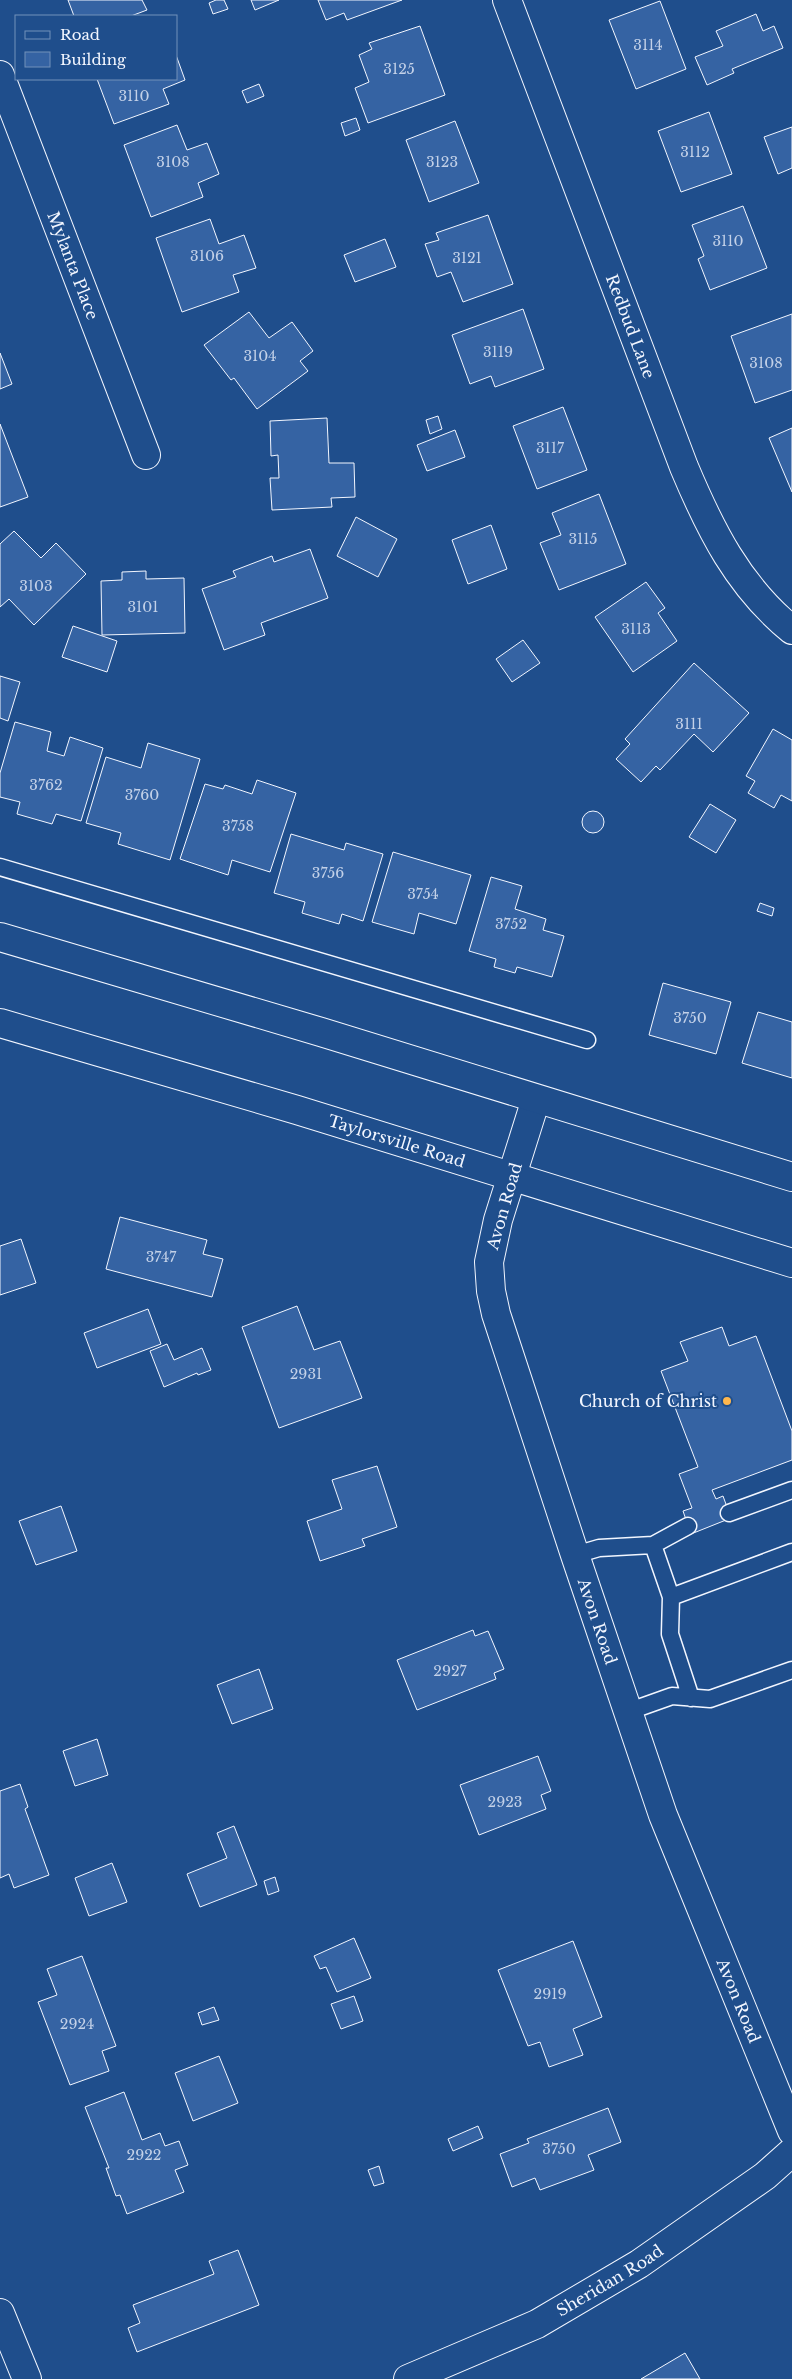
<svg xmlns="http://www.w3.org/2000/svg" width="792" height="2379" font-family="'Libre Baskerville',serif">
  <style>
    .building { fill: #3563a3; stroke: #f2f6ff }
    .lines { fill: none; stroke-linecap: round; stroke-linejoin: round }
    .lane-casing { stroke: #f2f6ff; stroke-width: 19 }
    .street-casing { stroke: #f2f6ff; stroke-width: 30 }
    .primary-casing { stroke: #f2f6ff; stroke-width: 30 }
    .lane { stroke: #1f4e8c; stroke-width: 16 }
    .street { stroke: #1f4e8c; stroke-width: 28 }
    .primary { stroke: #1f4e8c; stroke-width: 28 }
    .poi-dot { fill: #ffb74d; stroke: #1f4e8c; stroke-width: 2 }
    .labels { text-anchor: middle; stroke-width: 4; stroke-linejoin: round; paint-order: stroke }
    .number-label { font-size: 14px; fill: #c3d1e8 }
    .street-label { font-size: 16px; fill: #f2f6ff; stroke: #1f4e8c }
    .poi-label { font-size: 16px; fill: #f2f6ff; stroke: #1f4e8c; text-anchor: end }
  </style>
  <rect width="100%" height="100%" fill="#1f4e8c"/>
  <path class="building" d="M68,0H142L147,10L131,16H74Z
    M216,0H224L228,9L213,14L209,3Z
    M251,0H279L255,10Z
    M318,0H402L347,20L344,13L326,20Z
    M660,1L686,69L636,89L609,20Z
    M756,14L763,31L774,26L783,48L732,69L734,73L707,85L695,57L723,46L716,31Z
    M420,26L445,95L368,123L355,88L369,82L359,55L372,49L369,43Z
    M176,55L185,80L163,89L169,104L114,124L97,79H176Z
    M259,84L264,96L247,103L242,91Z
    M709,112L732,174L681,192L658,131Z
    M356,118L360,130L345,136L341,123Z
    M455,121L479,183L429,202L406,140Z
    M177,125L187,150L207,143L219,174L198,183L203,197L151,217L124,145Z
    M792,127V168L778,174L764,137Z
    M743,206L767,268L710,290L698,259L704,256L692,225Z
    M488,215L513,284L463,302L451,272L437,277L425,244L439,240L436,233Z
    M210,219L219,244L244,235L256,268L233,275L239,292L182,312L156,238Z
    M385,239L396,267L355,282L344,255Z
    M523,309L544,369L495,387L491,376L470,384L452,335Z
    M249,312L269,338L292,322L313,351L300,361L308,371L257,409L234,378L231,380L204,345Z
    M792,314V390L755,403L731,336Z
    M0,353L12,384L0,389Z
    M563,407L587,470L537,489L513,426Z
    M438,416L442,429L430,434L426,420Z
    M327,418L329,463H354L355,497L331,498L332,507L272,510L270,478H279L278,455L271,456L270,421Z
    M0,424L28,497L0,507Z
    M792,428V492L769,438Z
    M455,430L465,457L427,471L417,445Z
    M599,494L626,564L559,590L540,543L561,535L552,513Z
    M356,517L397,539L378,577L337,556Z
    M491,525L507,569L468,584L452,540Z
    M14,531L41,558L56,543L86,574L34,625L9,599L0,607V544Z
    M310,549L328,598L261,623L265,635L224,650L202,589L236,577L233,571L272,556L274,562Z
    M146,571V579L184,578L185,633L102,635L101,581L122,580V572Z
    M646,582L665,608L658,613L677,641L633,672L595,617Z
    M73,626L117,641L107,672L62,657Z
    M523,640L540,663L512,682L496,659Z
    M694,663L749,713L713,752L694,734L660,770L656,766L641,782L616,759L630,744L625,739Z
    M0,676L20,682L8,721L0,718Z
    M15,722L51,732L47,751L64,756L70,737L103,748L81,821L56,814L52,824L17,814L20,802L0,797V773Z
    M773,729L792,740V801L781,795L774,808L748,793L755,781L746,776Z
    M148,743L200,759L170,860L118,844L121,833L86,823L106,757L141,768Z
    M257,780L296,793L270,872L232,860L228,875L180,859L205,784L223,789L225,785L252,794Z
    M710,804L736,820L716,853L689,837Z
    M582 822a11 11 0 1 1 22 0a11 11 0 1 1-22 0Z
    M291,834L344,850L346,843L383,854L363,921L342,914L339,924L302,913L305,902L274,893Z
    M393,852L471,875L456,924L419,913L414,934L372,922Z
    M491,877L522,886L515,909L546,919L543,930L564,936L552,977L517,967L515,973L494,967L496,959L469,951Z
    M760,903L774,908L772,916L757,911Z
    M663,983L731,1002L716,1054L649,1035Z
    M758,1012L792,1022V1078L742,1063Z
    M120,1217L207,1240L203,1254L223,1259L212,1297L106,1269Z
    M21,1239L36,1283L0,1295V1246Z
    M297,1306L314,1350L340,1341L362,1398L279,1428L242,1327Z
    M148,1309L161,1344L97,1368L84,1333Z
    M722,1327L729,1346L756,1336L792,1431V1460L712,1490L716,1499L723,1496L731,1518L691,1534L683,1511L692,1508L679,1474L698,1467L661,1371L688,1361L680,1342Z
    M167,1344L174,1360L202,1348L211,1370L198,1375L197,1373L164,1387L150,1351Z
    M377,1466L397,1527L362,1539L365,1546L320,1561L307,1521L342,1509L332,1480Z
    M61,1506L77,1551L36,1565L19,1521Z
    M473,1630L475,1636L488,1631L504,1669L494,1673L496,1679L417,1710L397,1660Z
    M259,1669L273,1709L232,1724L217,1685Z
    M97,1739L108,1775L75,1786L63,1751Z
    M538,1756L551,1791L541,1795L546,1809L479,1835L460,1785Z
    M20,1784L28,1807L25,1809L49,1875L14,1888L9,1874L0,1878V1791Z
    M234,1826L257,1885L200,1907L187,1874L227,1858L217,1833Z
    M112,1863L127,1902L89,1916L75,1878Z
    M275,1877L279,1891L268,1895L264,1881Z
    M354,1938L371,1978L337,1992L326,1967L320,1969L314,1956Z
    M573,1941L602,2017L573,2029L583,2055L549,2067L540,2042L528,2046L498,1970Z
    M82,1956L116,2046L102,2051L109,2071L70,2085L38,2002L57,1995L47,1969Z
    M354,1996L363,2021L341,2029L331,2004Z
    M214,2007L219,2020L202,2025L198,2013Z
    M219,2056L238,2103L193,2121L175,2073Z
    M124,2092L142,2140L160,2133L165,2146L179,2141L188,2165L175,2170L184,2192L127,2214L120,2195L116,2196L106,2168H109L85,2107Z
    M608,2108L621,2142L588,2155L594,2170L540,2190L535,2178L512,2187L500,2154L529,2143L527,2139Z
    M478,2126L483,2138L453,2151L448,2139Z
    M379,2166L384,2183L374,2186L368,2170Z
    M238,2250L259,2305L137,2352L128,2328L140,2323L133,2305L214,2274L209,2261Z
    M685,2353L700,2379H641Z"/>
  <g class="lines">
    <g class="lane-casing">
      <path id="lane" d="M0,867L587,1040
        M729,1513L792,1490
        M653,1545L688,1526
        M575,1555L599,1548L653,1545L671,1597L792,1552
        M671,1597L670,1634L691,1698
        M627,1712L672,1696L710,1699L792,1670"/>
    </g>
    <g class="street-casing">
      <g id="street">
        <path id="s1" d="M507,0L684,467C710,529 738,586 792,630"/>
        <path id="s2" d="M0,75L146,455"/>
        <path id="s3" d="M536,1099L498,1220L489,1262L491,1291L496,1314L575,1555L663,1815L792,2131"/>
        <path d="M0,2313L27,2379"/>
        <path id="s4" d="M408,2379L537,2324L639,2264L765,2176L792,2152"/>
      </g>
    </g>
    <g class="primary-casing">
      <g id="primary">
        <path d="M0,937L321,1032L792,1177"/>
        <path id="s5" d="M0,1023L297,1110L792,1263"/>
      </g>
    </g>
    <use href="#lane" class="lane"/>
    <use href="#street" class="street"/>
    <use href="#primary" class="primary"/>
  </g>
  <circle class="poi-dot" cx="727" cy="1401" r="5"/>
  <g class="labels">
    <g class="number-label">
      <text x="648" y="50">3114</text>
      <text x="399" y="74">3125</text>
      <text x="134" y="101">3110</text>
      <text x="695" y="157">3112</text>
      <text x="173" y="167">3108</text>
      <text x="442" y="167">3123</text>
      <text x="728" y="246">3110</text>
      <text x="207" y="261">3106</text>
      <text x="467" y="263">3121</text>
      <text x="498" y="357">3119</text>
      <text x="260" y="361">3104</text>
      <text x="766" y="368">3108</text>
      <text x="550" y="453">3117</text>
      <text x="583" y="544">3115</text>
      <text x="36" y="591">3103</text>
      <text x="143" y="612">3101</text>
      <text x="636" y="634">3113</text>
      <text x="689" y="729">3111</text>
      <text x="46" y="790">3762</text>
      <text x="142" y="800">3760</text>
      <text x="238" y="831">3758</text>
      <text x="328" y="878">3756</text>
      <text x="423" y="899">3754</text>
      <text x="511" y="929">3752</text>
      <text x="690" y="1023">3750</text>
      <text x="161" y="1262">3747</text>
      <text x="306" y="1379">2931</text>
      <text x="450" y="1676">2927</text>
      <text x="505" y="1807">2923</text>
      <text x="550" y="1999">2919</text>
      <text x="77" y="2029">2924</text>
      <text x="559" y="2154">3750</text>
      <text x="144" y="2160">2922</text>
    </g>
    <g class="street-label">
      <text dy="6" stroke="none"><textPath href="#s2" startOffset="204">Mylanta Place</textPath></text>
      <text dy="6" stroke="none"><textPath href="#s1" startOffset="349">Redbud Lane</textPath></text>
      <text dy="6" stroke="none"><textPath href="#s5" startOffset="414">Taylorsville Road</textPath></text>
      <text transform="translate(504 1206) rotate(-74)" y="6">Avon Road</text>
      <text dy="6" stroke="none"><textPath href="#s3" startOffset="546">Avon Road</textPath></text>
      <text dy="6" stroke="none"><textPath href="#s3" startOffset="951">Avon Road</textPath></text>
      <text dy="6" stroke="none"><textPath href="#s4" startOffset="225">Sheridan Road</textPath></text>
    </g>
    <g class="poi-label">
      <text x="717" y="1407">Church of Christ</text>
    </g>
  </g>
  <rect x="15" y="15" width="162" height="65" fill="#1f4e8c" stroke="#7391ba"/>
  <rect x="25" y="31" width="25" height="8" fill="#1f4e8c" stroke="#7391ba"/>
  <text x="60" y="40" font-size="15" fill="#f2f6ff">Road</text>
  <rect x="25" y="52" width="25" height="15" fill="#3563a3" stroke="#7391ba"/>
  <text x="60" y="65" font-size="15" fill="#f2f6ff">Building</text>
</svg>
